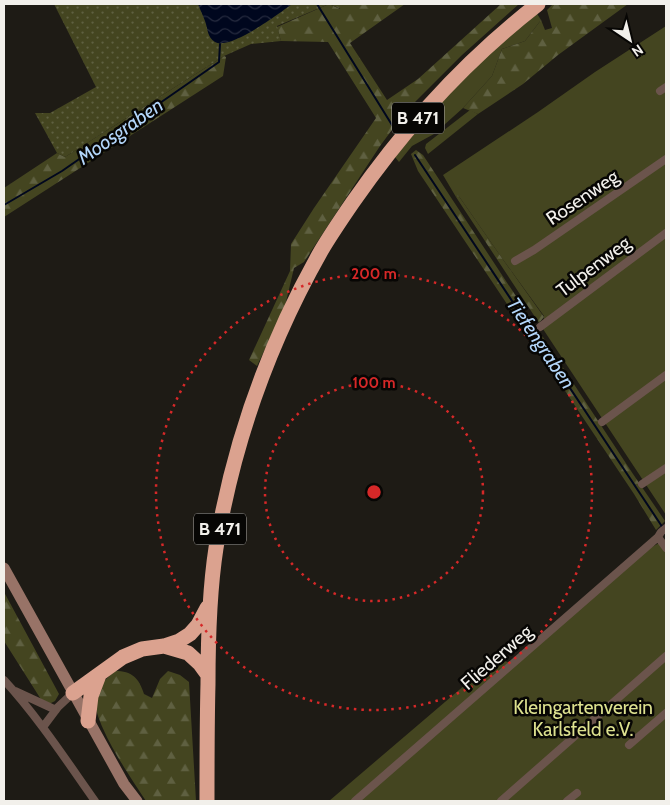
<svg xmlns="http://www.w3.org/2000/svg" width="670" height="805" font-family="Cabin,sans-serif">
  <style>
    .green { fill: #444520 }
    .forest { fill: url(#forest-firs) }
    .park { fill: url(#park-dots) }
    .water { fill: url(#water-waves) }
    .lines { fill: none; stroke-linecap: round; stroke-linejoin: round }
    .stream { stroke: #00071e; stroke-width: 2 }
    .street { stroke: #6b544c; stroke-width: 8 }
    .secondary { stroke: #987367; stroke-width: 11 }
    .highway { stroke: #dba28f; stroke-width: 15 }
    .ring { fill: none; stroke: #d62828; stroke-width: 2.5; stroke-dasharray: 2.5 5 }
    .labels { text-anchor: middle; stroke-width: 5; stroke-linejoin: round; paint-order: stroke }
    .shield { fill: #070604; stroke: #acaaa6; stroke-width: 1 }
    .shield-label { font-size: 18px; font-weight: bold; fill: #f2f0eb }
    .street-label { font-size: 19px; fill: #f2f0eb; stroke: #070604 }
    .park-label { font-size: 19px; fill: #dde18f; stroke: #070604 }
    .water-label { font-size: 20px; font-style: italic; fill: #b2d5f9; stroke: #070604 }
    .centre { fill: #d62828; stroke: #070604; stroke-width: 2.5 }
    .ring-label { font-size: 15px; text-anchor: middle; font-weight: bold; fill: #d62828; stroke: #070604; stroke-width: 5; stroke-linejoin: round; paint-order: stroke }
  </style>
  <defs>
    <pattern id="forest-firs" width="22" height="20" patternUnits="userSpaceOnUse" patternTransform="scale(1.25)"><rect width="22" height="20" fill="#444520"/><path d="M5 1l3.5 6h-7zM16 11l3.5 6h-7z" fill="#5f6041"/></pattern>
    <pattern id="park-dots" width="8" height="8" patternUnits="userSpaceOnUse" patternTransform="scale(1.25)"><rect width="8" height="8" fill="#444520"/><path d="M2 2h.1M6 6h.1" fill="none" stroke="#5f6041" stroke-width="1.8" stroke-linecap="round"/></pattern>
    <pattern id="water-waves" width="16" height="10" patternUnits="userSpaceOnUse" patternTransform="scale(1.25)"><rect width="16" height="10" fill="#00071e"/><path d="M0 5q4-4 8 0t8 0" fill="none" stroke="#262b3f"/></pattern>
  </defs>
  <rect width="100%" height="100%" fill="#1e1b15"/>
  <path class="green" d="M536,12L541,20L525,41L502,49L492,76L463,108L434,134L412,146L399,162L395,157C409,140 422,123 437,107C468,73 501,42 536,12Z
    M666,26V515L543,329L544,316L504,261L458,195L456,197L443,175L538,112L595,72Z
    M470,110L478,114L428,154L425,148L426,144Z
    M661,542L666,551V801H359L650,548Z
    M502,660L510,663L351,801H329L493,661Z"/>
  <path class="forest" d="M329,4L340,9L344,4H405L350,43L387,100L418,79L501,4H519L462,55L406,111L380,146L304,262L294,268L285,306L257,366L249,360L290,271L291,244L314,208L376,118L328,42L281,41L277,27Z
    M553,4H628L558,55L523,84L478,114L463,108L492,76L502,49L525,41L541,20L545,30L552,28L547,10Z
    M224,56L226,57L223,76L4,217V188L57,153L65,157Z
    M416,150L423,155L633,474L665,521L656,530L634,494L418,171L411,154Z
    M458,195L504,261L544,317L539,323L456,197Z
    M4,592L59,694L55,701L49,704L42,701L4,641Z
    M115,671C132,671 139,678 144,694L152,698L160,679L168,671L180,675L189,682L196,801H146C132,780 93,723 95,698C96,687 107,678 115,671Z"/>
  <path class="park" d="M54,4H344L341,9L329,4L277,26L281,41L251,44L224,56L65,157L57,153L35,113H50L96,87Z"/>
  <path class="water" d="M198,4H292C280,13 229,51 215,42C207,37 208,29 205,21C203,15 200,10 198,4Z"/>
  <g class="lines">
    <path class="stream" d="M317,4L392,125
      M415,155L663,528
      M4,205L62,171L219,62L220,44"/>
    <path class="street" d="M660,91L666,87
      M515,261L534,250L666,159
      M540,327L666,233
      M602,422L666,375
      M642,484L666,468
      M658,537L666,548
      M4,680C38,717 66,760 95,801
      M15,691L56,710
      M43,727L58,707L73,693
      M629,745L666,713
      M355,801L658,537L661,532L666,528
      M501,801L666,656
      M567,801L577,793"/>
    <path class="secondary" d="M4,568L124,784L137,801"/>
    <path class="highway" d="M164,646L188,653L200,664L208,675
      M73,693L123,657L142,649L164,646L179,641L190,634L198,625L207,608
      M88,721L91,696L99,675
      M207,801C207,762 207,723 208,684C208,638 209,593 216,548C233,444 269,343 321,251C331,234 342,218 353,202C405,127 466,60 538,4"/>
  </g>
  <g class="ring">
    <circle cx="374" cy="492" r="109"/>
    <circle cx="374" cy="492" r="218"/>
  </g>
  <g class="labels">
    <g class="shield">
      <rect x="392" y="102.5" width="52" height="31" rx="4"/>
      <rect x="194" y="513.5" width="52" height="31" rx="4"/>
    </g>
    <g class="shield-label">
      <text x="418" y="124">B 471</text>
      <text x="220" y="535">B 471</text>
    </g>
    <g class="street-label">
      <text transform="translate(582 197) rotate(-34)" y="7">Rosenweg</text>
      <text transform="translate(593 266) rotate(-37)" y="7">Tulpenweg</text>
      <text transform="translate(496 657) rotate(-41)" y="7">Fliederweg</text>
    </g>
    <g class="park-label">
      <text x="583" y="714">Kleingartenverein<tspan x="583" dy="22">Karlsfeld e.V.</tspan></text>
    </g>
    <g class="water-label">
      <text transform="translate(120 131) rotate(-35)" y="7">Moosgraben</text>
      <text transform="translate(541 343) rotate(56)" y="7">Tiefengraben</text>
    </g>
  </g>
  <circle cx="374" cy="492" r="8" class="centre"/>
  <g class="ring-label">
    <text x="374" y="279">200 m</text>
    <text x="374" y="388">100 m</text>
  </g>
  <rect width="670" height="805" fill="none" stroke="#f2f0eb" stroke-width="10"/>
  <g transform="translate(630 40) rotate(145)" stroke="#070604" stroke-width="4" paint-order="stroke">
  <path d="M0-4L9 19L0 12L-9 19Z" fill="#f2f0eb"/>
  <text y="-8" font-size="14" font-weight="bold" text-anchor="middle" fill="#f2f0eb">N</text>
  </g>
</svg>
